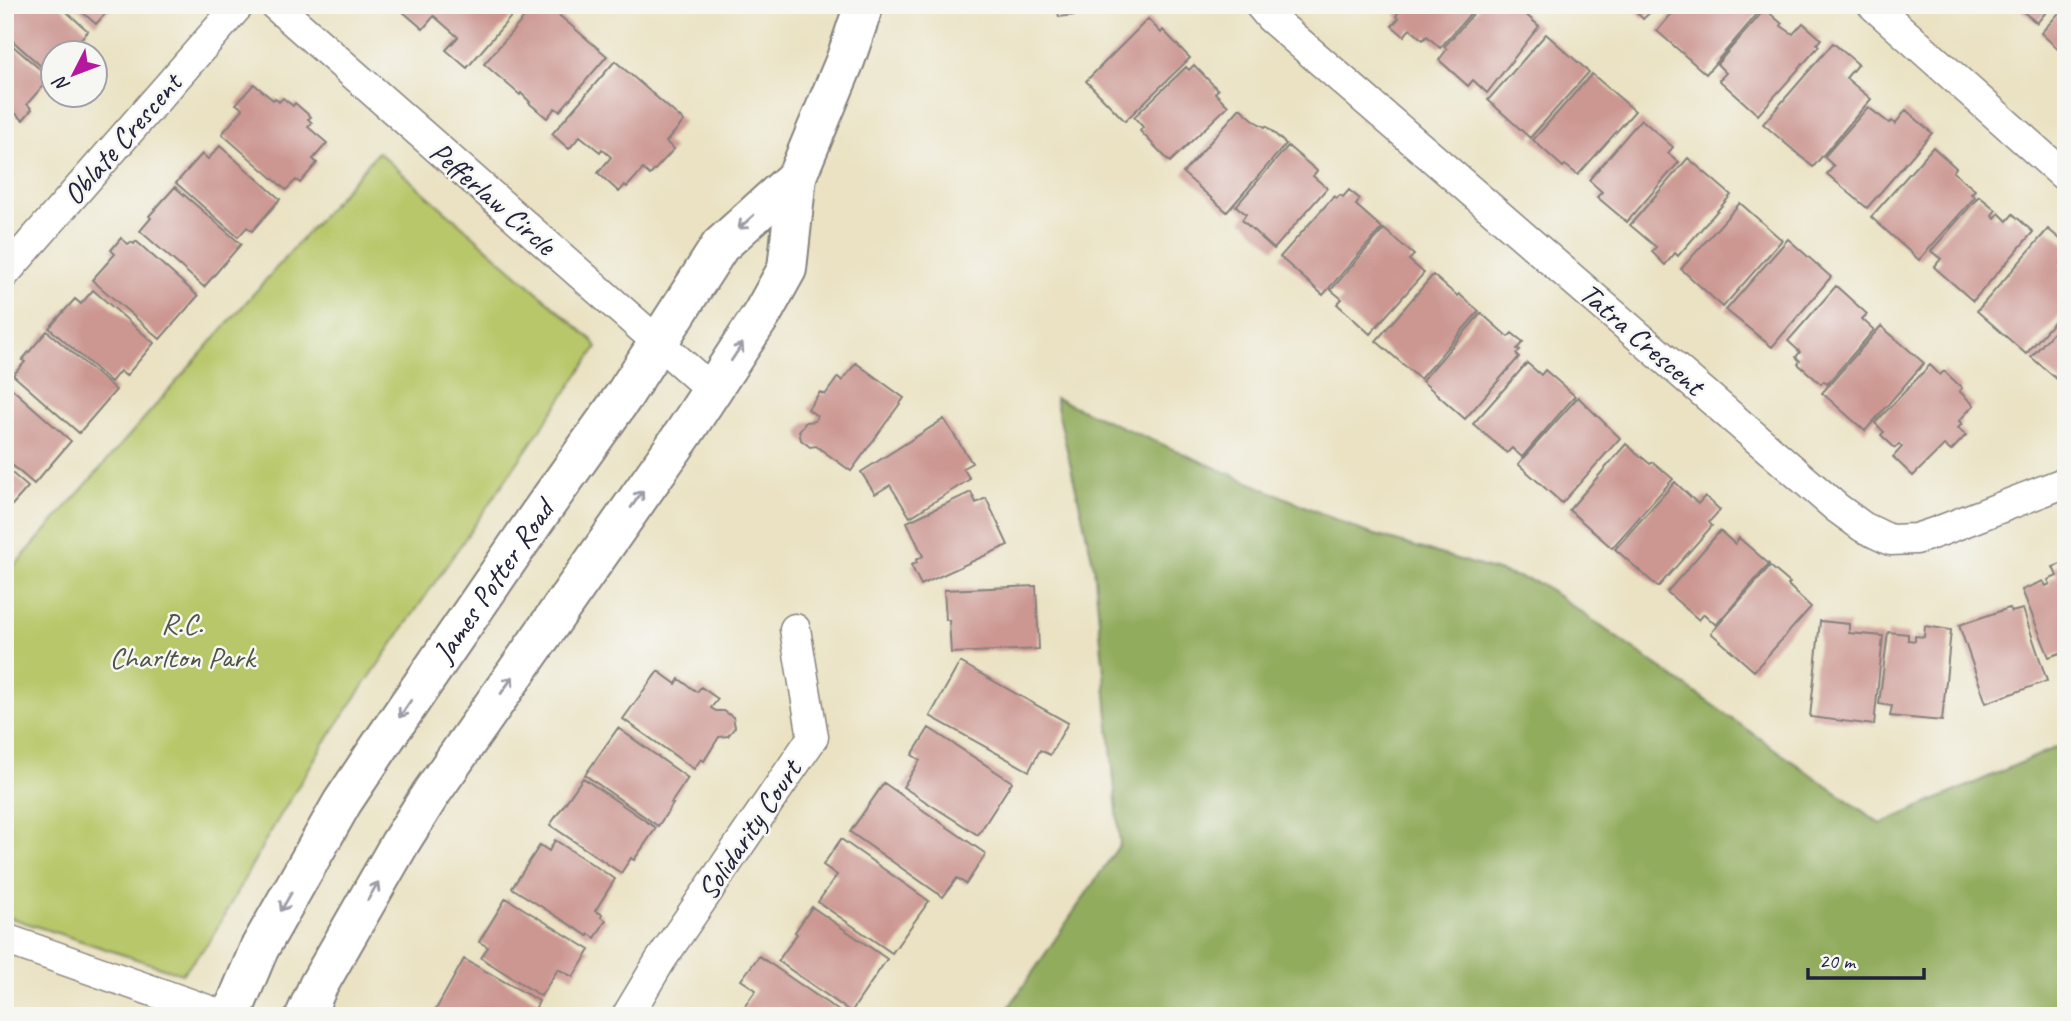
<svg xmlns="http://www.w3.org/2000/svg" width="2071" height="1021" font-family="Caveat,sans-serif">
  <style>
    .green { fill: #b8c769; stroke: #6d7452; stroke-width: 2 }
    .forest { fill: #92ac5d; stroke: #5a674c; stroke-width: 2 }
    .building { fill: #cc9691 }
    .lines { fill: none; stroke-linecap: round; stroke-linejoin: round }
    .street-casing { stroke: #86827e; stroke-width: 33 }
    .secondary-casing { stroke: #86827e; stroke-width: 42 }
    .street { stroke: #fff; stroke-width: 30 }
    .secondary { stroke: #fff; stroke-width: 38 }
    .oneway { stroke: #9c9ca7 }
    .labels { text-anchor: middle; stroke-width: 5; stroke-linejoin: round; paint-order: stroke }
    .street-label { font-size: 30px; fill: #22223b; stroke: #f6f6f2 }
    .park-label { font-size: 30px; fill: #4f5449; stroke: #f6f6f2 }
  </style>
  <rect width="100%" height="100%" fill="#f6f6f2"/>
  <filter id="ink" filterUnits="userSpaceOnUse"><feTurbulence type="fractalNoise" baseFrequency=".0143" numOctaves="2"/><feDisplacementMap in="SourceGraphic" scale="14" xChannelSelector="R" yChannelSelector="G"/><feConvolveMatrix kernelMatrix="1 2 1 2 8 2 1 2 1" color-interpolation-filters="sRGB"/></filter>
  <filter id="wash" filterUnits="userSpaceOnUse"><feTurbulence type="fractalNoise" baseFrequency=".00686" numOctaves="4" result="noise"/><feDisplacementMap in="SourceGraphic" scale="28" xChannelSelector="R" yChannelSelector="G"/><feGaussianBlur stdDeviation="1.57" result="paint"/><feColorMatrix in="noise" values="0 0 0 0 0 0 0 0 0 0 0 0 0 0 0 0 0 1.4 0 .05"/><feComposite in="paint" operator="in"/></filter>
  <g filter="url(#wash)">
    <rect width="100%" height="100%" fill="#eae2c2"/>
    <path class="green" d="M378,152L593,341L597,347L323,745L268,836L210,941L182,974L5,916V573L19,561Z"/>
    <path class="forest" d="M1055,398L1362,531L1541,584L1881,824L2066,743V1016H1003L1120,844L1094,567Z"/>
    <g id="blocks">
      <path class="building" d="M5,5H59L88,31L69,52H52V76L5,34Z
        M74,5H113L96,24Z
        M405,5H521L467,68L446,50L458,37L434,16L423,29L401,10Z
        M535,5H547L607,56L560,111L555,108L547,118L529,103L530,102L521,93L520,95L484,64Z
        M1057,5H1141V7L1059,17Z
        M1400,5H1478L1440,48L1427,36L1423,40L1410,29L1404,36L1392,26L1399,18L1396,16L1398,13L1395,11Z
        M1481,5H1515L1539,26L1487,93L1473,80L1468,86L1439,60L1447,49L1444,47Z
        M1630,5H1658L1643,19Z
        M1679,5H1765L1706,74L1657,31Z
        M2015,5H2052L2037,23Z
        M2066,5V51L2063,54L2041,33Z
        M1765,9L1782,24L1781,26L1793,34L1803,23L1821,39L1817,44L1819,46L1758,115L1719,80L1726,73L1717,64Z
        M1148,19L1161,33L1163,30L1190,58L1125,121L1086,81Z
        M1546,34L1589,72L1530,138L1488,100Z
        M5,39L50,78L27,104L32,109L23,120L15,113L13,116L9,113L7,115L5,114Z
        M1833,43L1858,64L1846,78L1871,99L1813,167L1763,124Z
        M615,61L684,121L666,142L674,149L650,175L643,169L627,187L625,185L619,192L598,173L611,157L602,149L600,152L580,136L569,149L552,134Z
        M1194,65L1218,90L1215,93L1228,106L1170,162L1140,131L1143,127L1134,117L1186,67L1189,70Z
        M1592,74L1635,111L1578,175L1565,165L1563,167L1533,140Z
        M254,84L273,100L275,98L279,102L283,98L293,106L295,103L311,117L308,119L312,123L308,127L327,143L313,159L317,163L300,183L296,180L286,190L222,134L243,109L236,104Z
        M1868,107L1889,123L1892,121L1895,124L1906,110L1932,133L1867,208L1827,174L1834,166L1824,157Z
        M1240,108L1256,122L1265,127L1266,126L1286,144L1227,212L1183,173Z
        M1641,119L1673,147L1668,153L1679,162L1627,222L1597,197L1602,192L1589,180Z
        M220,146L280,199L252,231L247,227L238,237L176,183L202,154L208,159Z
        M1288,146L1317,171L1313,176L1327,188L1274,249L1242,220L1246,214L1236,206Z
        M1933,147L1956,168L1953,172L1975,190L1971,194L1975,197L1919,260L1871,217Z
        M1688,158L1731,195L1678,256L1675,253L1665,265L1652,252L1656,247L1630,225Z
        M175,187L241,244L204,287L140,231L151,218L149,216Z
        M1349,190L1360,199L1356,205L1382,228L1323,295L1280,257L1334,196L1337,198L1340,195L1343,197Z
        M1979,196L1996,210L1992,215L1995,218L1999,213L2007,221L2013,214L2033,232L1973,301L1934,267L1941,259L1931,251Z
        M1740,203L1782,240L1723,307L1681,269Z
        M1384,229L1414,255L1409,260L1424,273L1370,334L1337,304L1342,299L1331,290Z
        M2048,229L2066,244V257L2060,264L2066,269V308L2026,354L1977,311Z
        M121,238L128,244L131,242L134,244L136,241L198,296L160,339L92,280L115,254L111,250Z
        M1788,239L1831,277L1772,347L1726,310Z
        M1433,275L1449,289L1458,296L1459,294L1479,311L1420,379L1376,341Z
        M1836,286L1867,314L1862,319L1874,330L1827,384L1824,381L1821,384L1798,364L1800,361L1796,357L1800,352L1788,341Z
        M93,290L154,343L126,376L120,371L111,382L49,328L75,299L81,304Z
        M1481,313L1508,337L1512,333L1523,342L1517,349L1520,350L1516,354L1519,357L1465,419L1422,381Z
        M2066,318V387L2031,357Z
        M1881,326L1924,363L1865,431L1822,393Z
        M47,331L116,390L79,433L13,375L25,362L22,360Z
        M856,363L904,398L851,471L816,446L810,447L801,440L799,431L806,422L815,421L817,416L808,409L820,392L825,395L838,377L842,381Z
        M1527,363L1541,375L1545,370L1575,396L1522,457L1512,448L1507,453L1473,424Z
        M1930,365L1940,375L1944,371L1962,388L1959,391L1974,405L1959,421L1962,424L1958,428L1966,435L1951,451L1944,445L1913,476L1893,457L1902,447L1899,444L1895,448L1881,435L1884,432L1875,423Z
        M5,387L8,390L10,387L71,441L34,484L5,459Z
        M1578,397L1620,438L1562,503L1518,464Z
        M944,419L972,463L963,468L970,479L910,517L890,485L875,494L861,472Z
        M1626,444L1650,464L1653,462L1673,479L1612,548L1569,510Z
        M5,467L28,487L5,513Z
        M1675,482L1698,504L1705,496L1720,510L1709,522L1712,526L1658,587L1615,549Z
        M971,492L976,503L986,498L1008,545L921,585L911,565L917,563L916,560L923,556L907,522Z
        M1720,531L1735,544L1739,538L1769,564L1716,625L1704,614L1699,620L1667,592Z
        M2066,562V665L2060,653L2049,657L2022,590L2043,581L2046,586L2050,584L2048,580L2057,576L2053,567Z
        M1770,566L1790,583L1788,585L1811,607L1754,671L1711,633Z
        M1036,586L1039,649L951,653L949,620H946L944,590Z
        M2009,608L2011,612L2023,609L2047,681L1986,703L1959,625Z
        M1820,621L1849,624V633L1883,636L1874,725L1810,717Z
        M1925,626L1951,630L1942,721L1890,716L1892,706L1879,704L1888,632L1908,634V640L1915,641V636L1924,637Z
        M960,662L1068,723L1050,755L1040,750L1029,771L930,716Z
        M658,671L676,684L679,679L697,692L701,687L718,699L711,708L716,711H724L733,717L735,727L728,736L719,737L704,761L701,759L694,769L623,719Z
        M618,728L688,778L671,803L673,804L658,826L585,775Z
        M929,728L1012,782L978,835L903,787L920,760L912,755Z
        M583,778L656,828L634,860L631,858L621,873L550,825Z
        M884,783L986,854L966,884L957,878L943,897L850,832Z
        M841,839L929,901L892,953L818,902L837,875L823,865Z
        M555,840L615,879L595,911L602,914L601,917L606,920L595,938L589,934L588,936L512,888L540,845L549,851Z
        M506,898L590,950L573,977L558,969L541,996L481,958L488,947L479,942Z
        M812,907L887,959L851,1012L778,961L797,934L795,932Z
        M759,956L846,1016H738L756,990L741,980Z
        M464,959L539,1001L534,1012L537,1014L536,1016H444L435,1011Z"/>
    </g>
  </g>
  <g filter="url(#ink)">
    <use href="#blocks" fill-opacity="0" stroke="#86827e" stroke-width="2"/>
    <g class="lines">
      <g class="street-casing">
        <path id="street" d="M275,5L712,390
          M1260,5L1271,18L1837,508L1863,527L1890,540L1916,539L1940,531L2066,482
          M1873,5L2066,177
          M5,273L239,5
          M5,939L224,1016
          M627,1016L660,961L813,737L795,629"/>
      </g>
      <g class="secondary-casing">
        <g id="secondary">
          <path id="s1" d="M231,1016L259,949L342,803L382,743L538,516L625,394L720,246L797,176"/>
          <path d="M305,1016L318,986L400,843L432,792L684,433L762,314L787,269L797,176L845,61L864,5"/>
        </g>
      </g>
      <use href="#street" class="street"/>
      <use href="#secondary" class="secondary"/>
    </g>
    <defs><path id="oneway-shaft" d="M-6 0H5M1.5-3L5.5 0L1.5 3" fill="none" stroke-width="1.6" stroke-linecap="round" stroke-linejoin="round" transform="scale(1.75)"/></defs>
    <g class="oneway">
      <use href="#oneway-shaft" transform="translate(746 222) rotate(138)"/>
      <use href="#oneway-shaft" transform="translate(737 352) rotate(-57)"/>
      <use href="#oneway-shaft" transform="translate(637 499) rotate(-55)"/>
      <use href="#oneway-shaft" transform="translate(507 685) rotate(-55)"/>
      <use href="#oneway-shaft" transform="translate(405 709) rotate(124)"/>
      <use href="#oneway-shaft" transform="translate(373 891) rotate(-60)"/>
      <use href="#oneway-shaft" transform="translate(286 902) rotate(120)"/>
    </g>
  </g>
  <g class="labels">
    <g class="street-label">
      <text transform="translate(122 139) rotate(-49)" y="10">Oblate Crescent</text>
      <text transform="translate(493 198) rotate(41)" y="10">Pefferlaw Circle</text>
      <text transform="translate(1642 339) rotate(41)" y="10">Tatra Crescent</text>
      <text dy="10" stroke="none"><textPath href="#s1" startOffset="509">James Potter Road</textPath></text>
      <text transform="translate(749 830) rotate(-56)" y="10">Solidarity Court</text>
    </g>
    <g class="park-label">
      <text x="182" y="633">R.C.<tspan x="182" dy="34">Charlton Park</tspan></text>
    </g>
  </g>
  <rect width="2071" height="1021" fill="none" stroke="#f6f6f2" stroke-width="28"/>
  <g transform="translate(74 74) rotate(228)"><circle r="33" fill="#f6f6f2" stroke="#a1a1a9" stroke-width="2"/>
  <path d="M0-5L12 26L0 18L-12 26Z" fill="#b5179e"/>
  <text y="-10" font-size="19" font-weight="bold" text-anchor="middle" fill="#22223b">N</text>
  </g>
  <path d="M1808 968v10h116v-10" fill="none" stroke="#22223b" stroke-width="3.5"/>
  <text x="1819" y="968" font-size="21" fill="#22223b" stroke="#f6f6f2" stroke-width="5" paint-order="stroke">20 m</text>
</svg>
